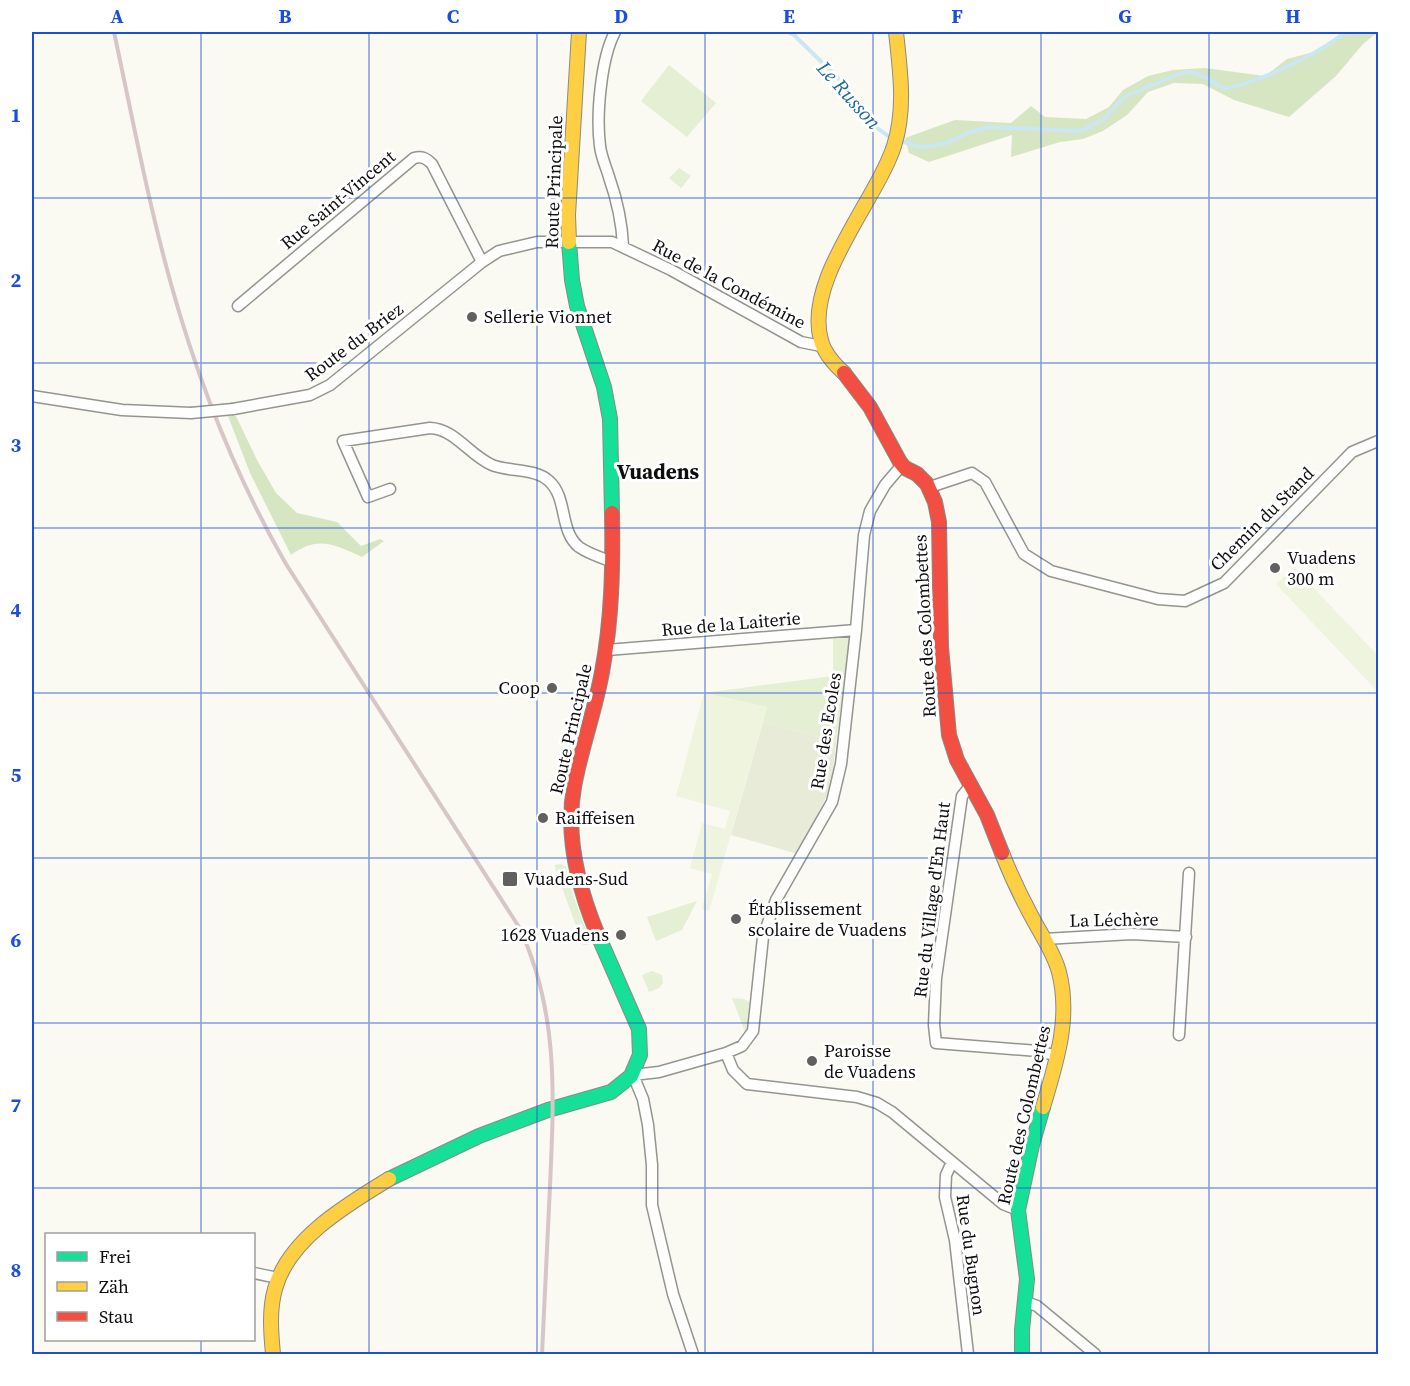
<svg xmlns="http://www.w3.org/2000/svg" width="1410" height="1386" font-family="'Source Serif 4',serif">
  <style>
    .green { fill: #e5efd3 }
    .forest { fill: #d6e6c2 }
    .cemetery { fill: #e7ebd7 }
    .pitch { fill: #eef4dd }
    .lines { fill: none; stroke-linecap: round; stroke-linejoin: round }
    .stream { stroke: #cae7f3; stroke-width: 4 }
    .street-casing { stroke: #949491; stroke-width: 13 }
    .fast-casing { stroke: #8b8a87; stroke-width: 16 }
    .slow-casing { stroke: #8b8a87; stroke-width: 16 }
    .jam-casing { stroke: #8b8a87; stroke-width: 16 }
    .street { stroke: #fefefd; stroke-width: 10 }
    .fast { stroke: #16e098; stroke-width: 14 }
    .slow { stroke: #ffcf43; stroke-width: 14 }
    .jam { stroke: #f24e42; stroke-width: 14 }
    .rail { stroke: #d7c6c7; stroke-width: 4 }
    .street-bridge-casing { stroke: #949491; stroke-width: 13; stroke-linecap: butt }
    .street-bridge { stroke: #fefefd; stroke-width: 10 }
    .grid { fill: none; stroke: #1d4ed8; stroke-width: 1.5; stroke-opacity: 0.55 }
    .poi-dot { fill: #61605e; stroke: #fff; stroke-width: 2 }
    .labels { text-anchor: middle; stroke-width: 6; stroke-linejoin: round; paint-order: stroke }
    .street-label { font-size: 18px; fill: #0e0e0e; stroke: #fff }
    .poi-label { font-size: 18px; fill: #0e0e0e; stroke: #fff; text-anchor: start }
    .water-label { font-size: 20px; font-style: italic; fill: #1c689a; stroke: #fff }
    .quarter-label { font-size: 21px; font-weight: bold; fill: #0e0e0e; stroke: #fff }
    .neatline { fill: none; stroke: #1d4ed8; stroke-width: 2 }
    .grid-label { font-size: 20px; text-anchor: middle; font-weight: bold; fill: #1d4ed8 }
  </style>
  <rect width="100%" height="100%" fill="#faf9f2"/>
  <path class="green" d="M669,65L716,103L687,137L641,101Z
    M679,168L691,176L681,188L669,178Z
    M833,636L850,637L836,742L763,722L767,707L704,693L833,676Z
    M561,864L566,867L569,884L589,938L588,945H583L556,871L555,865Z
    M697,901L682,930L656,941L647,917Z
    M652,971L662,975L663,983L659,988L649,992L642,975Z
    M732,998L744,999L749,1002L748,1031L745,1032Z"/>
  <path class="forest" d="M1346,32H1378L1363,44L1336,76L1289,117L1234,100L1203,84L1174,83L1148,92L1127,115L1103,131L1083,139L1060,142L1011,157L1012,135L929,162L909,153L905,138L955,120L1011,123L1031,106L1045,117L1086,119L1109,107L1123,90L1148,76L1173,70L1205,68L1265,76L1287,59L1321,50Z
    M228,416H236L257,460L276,493L297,513L337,522L361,546L380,539L384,541L362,557C334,545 319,535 291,555L250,473Z"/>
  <path class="cemetery" d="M763,722L836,742L831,787L798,854L731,835Z"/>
  <path class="pitch" d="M1294,567L1378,656V692L1276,584Z
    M704,693L767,707L709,911L702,909L712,874L690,868L702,823L725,829L730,811L676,796Z"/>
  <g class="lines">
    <path class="stream" d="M788,32L794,35L837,77L873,125L891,138
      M898,140L920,147L930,146L947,143L967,133L988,127L1082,131L1105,118L1124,97L1181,73L1192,72L1206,78L1225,89C1268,78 1311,58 1346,32"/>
    <g class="street-casing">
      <path id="street" d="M615,32C601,58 596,115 600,146C601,156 606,167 609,177C617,200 622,222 623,246
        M238,306L414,158C422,156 426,158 432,164L482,262
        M32,396L122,410L191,413
        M233,409L310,395L330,385L482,262L499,251L537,242H612L671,270L801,342L821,346
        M930,487L972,473L985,482L1024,554L1051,571L1158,599L1185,601L1224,583L1352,452L1378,441
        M390,489L368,497L343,441L430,428C455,429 469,455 492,465C509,472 535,468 549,481C568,498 559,531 579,547C589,554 602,558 613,562
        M607,650L856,630
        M970,786L962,796L936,978L934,1025L936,1043L1038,1051L1058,1056
        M1044,939L1132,934L1186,937
        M1179,1035L1189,873
        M726,1053L742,1046L753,1031L763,937L776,900L832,802L841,764L856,630L864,535L870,511L885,485L902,465
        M952,1162L946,1175L945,1197L955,1240L968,1354
        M254,1273L278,1278
        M1026,1302L1037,1306L1095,1354
        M693,1354L673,1294L652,1205V1165L648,1125L643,1099L633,1075L659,1072L726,1053L733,1070L747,1084L857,1097L877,1103L892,1112L1003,1204L1018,1210"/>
    </g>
    <g class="fast-casing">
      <path id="fast" d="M569,242L572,280L577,306L604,387L610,419L612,513
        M389,1179L479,1136L548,1110L611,1092L631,1076L640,1055L639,1029L597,933
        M1022,1354V1330L1027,1279L1018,1210L1032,1145L1043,1107"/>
    </g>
    <g class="slow-casing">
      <path id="slow" d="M569,242L568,215L579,32
        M844,373C834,364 824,353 821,340C804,280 876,201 894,146C906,109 900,70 896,32
        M1002,853C1011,876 1021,897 1033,919C1042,936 1054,953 1059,972C1071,1019 1056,1063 1043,1107
        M273,1354C271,1333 269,1310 275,1289C288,1239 348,1204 389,1179"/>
    </g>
    <g class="jam-casing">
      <path id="jam" d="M844,373L870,407L900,462L905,468L917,474L927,484L935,502L939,522L941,647L949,735L957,760L987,815L1002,853
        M597,933C578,887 565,837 574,787C581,748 595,711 602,672C612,619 613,567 612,513"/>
    </g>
    <use href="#street" class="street"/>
    <use href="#fast" class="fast"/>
    <use href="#slow" class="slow"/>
    <use href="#jam" class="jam"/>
    <path class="rail" d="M114,32C132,116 148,201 171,284C198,381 236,477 286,564L519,927C559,1011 554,1096 550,1186C547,1242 545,1298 542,1354"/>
    <g class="street-bridge-casing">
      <path id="street-bridge" d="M191,413L233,409"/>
    </g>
    <use href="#street-bridge" class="street-bridge"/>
  </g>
  <path class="grid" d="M201,32V1234M369,32V1354M537,32V1354M705,32V1354M873,32V1354M1041,32V1354M1209,32V1354M32,198H1378M32,363H1378M32,528H1378M32,693H1378M32,858H1378M32,1023H1378M32,1188H1378M201,1340V1354"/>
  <g class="poi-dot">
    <circle cx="472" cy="317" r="6"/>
    <circle cx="1275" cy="568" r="6"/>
    <circle cx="552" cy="688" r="6"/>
    <circle cx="543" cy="818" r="6"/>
    <rect x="502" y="871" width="16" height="16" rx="3"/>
    <circle cx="736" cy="919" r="6"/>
    <circle cx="621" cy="935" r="6"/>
    <circle cx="812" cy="1061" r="6"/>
  </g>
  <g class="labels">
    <g class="street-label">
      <text transform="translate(554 182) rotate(-88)" y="6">Route Principale</text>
      <text transform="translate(338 200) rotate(-40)" y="6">Rue Saint-Vincent</text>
      <text transform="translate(729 284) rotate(28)" y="6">Rue de la Condémine</text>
      <text transform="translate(354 342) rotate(-37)" y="6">Route du Briez</text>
      <text transform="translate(1262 519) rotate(-45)" y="6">Chemin du Stand</text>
      <text transform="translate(731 624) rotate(-5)" y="6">Rue de la Laiterie</text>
      <text transform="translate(925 626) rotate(-93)" y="6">Route des Colombettes</text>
      <text transform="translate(571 729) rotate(-77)" y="6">Route Principale</text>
      <text transform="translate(826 731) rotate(-81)" y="6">Rue des Ecoles</text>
      <text transform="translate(932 900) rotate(-83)" y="6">Rue du Village d'En Haut</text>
      <text transform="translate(1114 920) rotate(-1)" y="6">La Léchère</text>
      <text transform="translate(1024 1115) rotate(-77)" y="6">Route des Colombettes</text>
      <text transform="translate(971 1255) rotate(82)" y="6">Rue du Bugnon</text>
    </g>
    <g class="poi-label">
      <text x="484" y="323">Sellerie Vionnet</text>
      <text x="1287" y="564">Vuadens<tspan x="1287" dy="21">300 m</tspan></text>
      <text x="540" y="694" text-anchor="end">Coop</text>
      <text x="555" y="824">Raiffeisen</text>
      <text x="524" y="885">Vuadens-Sud</text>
      <text x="748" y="915">Établissement<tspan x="748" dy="21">scolaire de Vuadens</tspan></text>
      <text x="609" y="941" text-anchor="end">1628 Vuadens</text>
      <text x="824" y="1057">Paroisse<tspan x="824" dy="21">de Vuadens</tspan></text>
    </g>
    <g class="water-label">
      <text transform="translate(849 95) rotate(48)" y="7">Le Russon</text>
    </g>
    <g class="quarter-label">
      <text x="658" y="479">Vuadens</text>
    </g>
  </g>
  <rect width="1410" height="1386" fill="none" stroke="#ffffff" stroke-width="66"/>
  <rect x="45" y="1233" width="210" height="108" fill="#ffffff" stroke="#9f9f9f" stroke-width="1.5"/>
  <rect x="57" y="1252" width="30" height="9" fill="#16e098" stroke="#9f9f9f" stroke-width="1.5"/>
  <text x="99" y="1263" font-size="18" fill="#0e0e0e">Frei</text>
  <rect x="57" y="1282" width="30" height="9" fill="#ffcf43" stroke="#9f9f9f" stroke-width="1.5"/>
  <text x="99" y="1293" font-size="18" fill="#0e0e0e">Zäh</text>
  <rect x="57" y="1312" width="30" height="9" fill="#f24e42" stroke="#9f9f9f" stroke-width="1.5"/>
  <text x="99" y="1323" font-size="18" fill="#0e0e0e">Stau</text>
  <rect x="33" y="33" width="1344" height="1320" class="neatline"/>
  <g class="grid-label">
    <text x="117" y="23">A</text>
    <text x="285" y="23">B</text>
    <text x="453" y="23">C</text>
    <text x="621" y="23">D</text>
    <text x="789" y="23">E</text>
    <text x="957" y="23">F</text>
    <text x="1125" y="23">G</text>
    <text x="1293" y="23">H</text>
    <text x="16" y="122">1</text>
    <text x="16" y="287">2</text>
    <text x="16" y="452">3</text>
    <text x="16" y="617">4</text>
    <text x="16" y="782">5</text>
    <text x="16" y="947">6</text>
    <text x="16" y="1112">7</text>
    <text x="16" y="1277">8</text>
  </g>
</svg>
